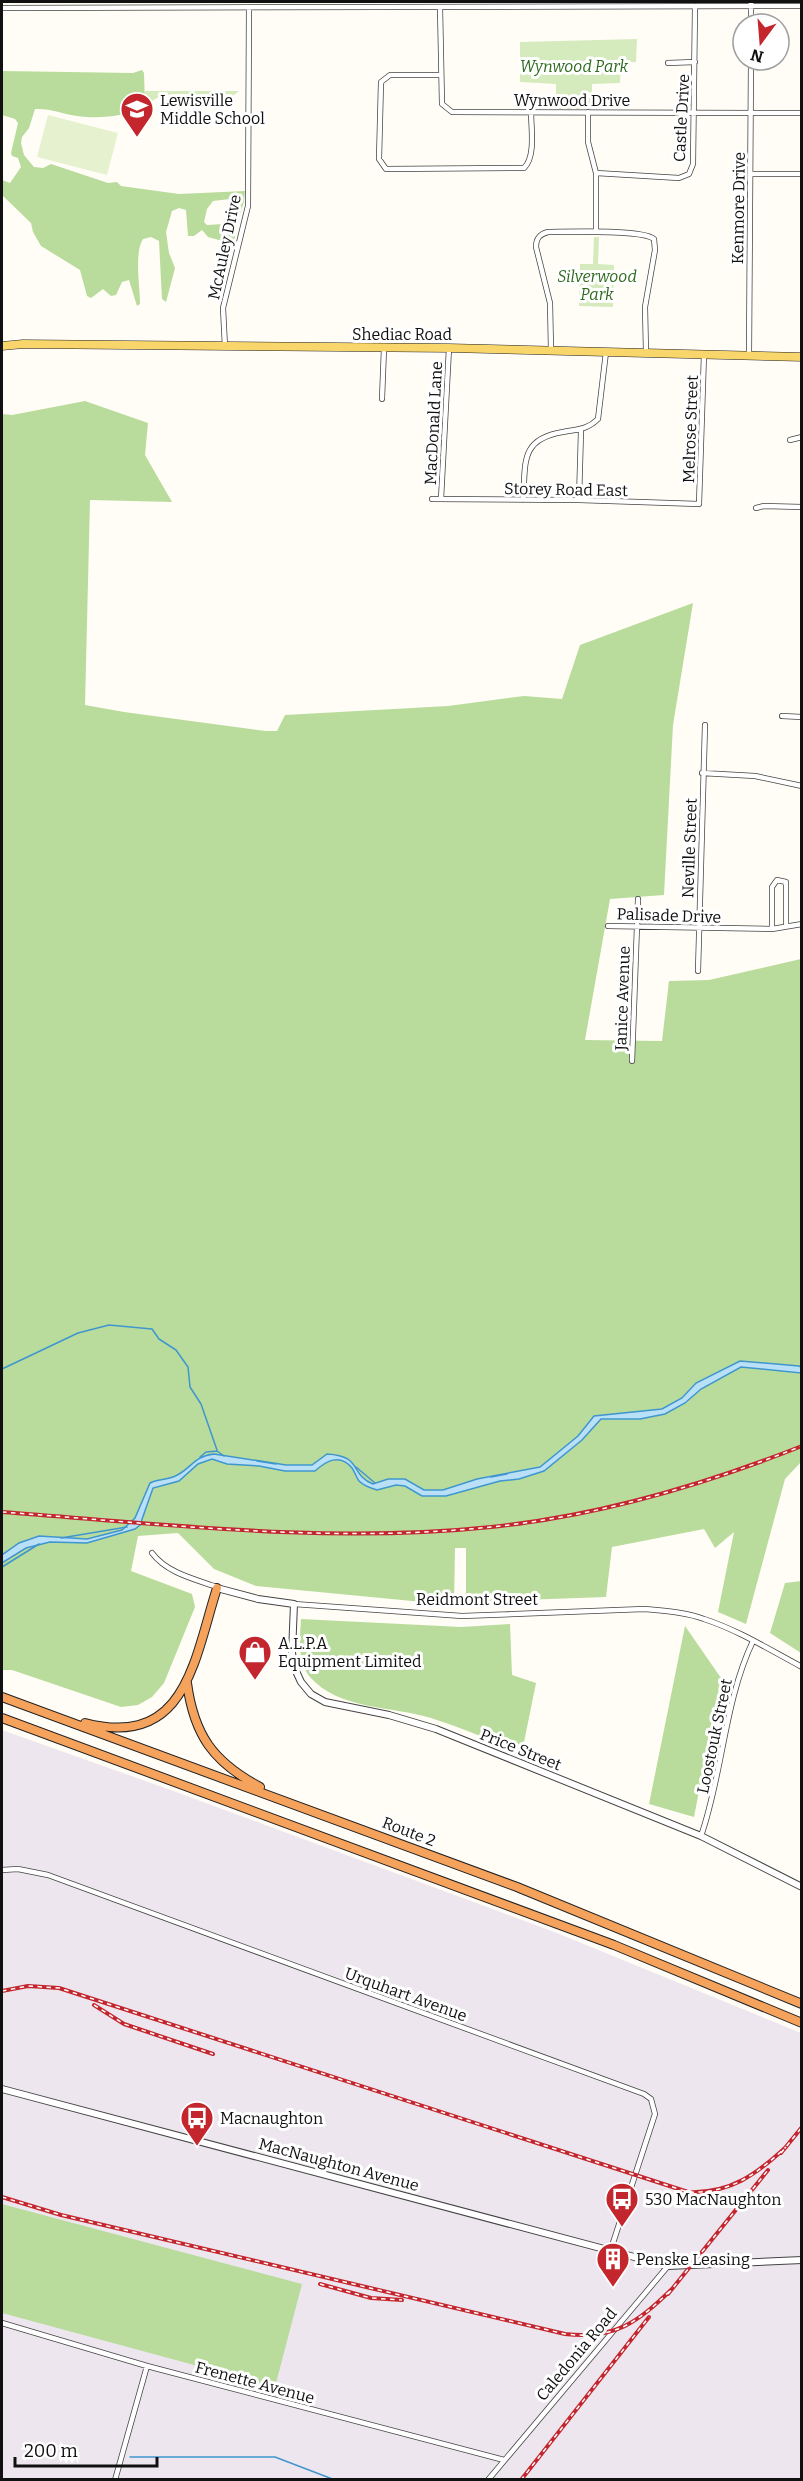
<svg xmlns="http://www.w3.org/2000/svg" width="803" height="2481" font-family="Bitter,serif">
  <style>
    .industrial { fill: #eee6ef }
    .green { fill: #d5ebbd }
    .forest { fill: #b9dc9c }
    .pitch { fill: #e6f2cf }
    .water { fill: #b9e0f7; stroke: #3f96cf; stroke-width: 1.5 }
    .lines { fill: none; stroke-linecap: round; stroke-linejoin: round }
    .stream { stroke: #3f96cf; stroke-width: 1.5 }
    .minor-casing { stroke: #444; stroke-width: 6 }
    .tertiary-casing { stroke: #444; stroke-width: 8 }
    .primary-casing { stroke: #222; stroke-width: 9 }
    .motorway-casing { stroke: #222; stroke-width: 10 }
    .minor { stroke: #fff; stroke-width: 4.5 }
    .tertiary { stroke: #fff; stroke-width: 6 }
    .primary { stroke: #f9d66b; stroke-width: 8 }
    .motorway { stroke: #f5a25d; stroke-width: 8 }
    .rail-casing { stroke: #c4262e; stroke-width: 4 }
    .rail { stroke: #fff; stroke-width: 1.5; stroke-dasharray: 4.5; stroke-linecap: butt }
    .labels { text-anchor: middle; stroke-width: 6; stroke-linejoin: round; paint-order: stroke }
    .park-label { font-size: 16px; font-style: italic; fill: #2f6b1f; stroke: #fff }
    .poi-label { font-size: 16px; fill: #111; stroke: #fff; text-anchor: start }
    .street-label { font-size: 16px; fill: #111; stroke: #fff }
  </style>
  <rect width="100%" height="100%" fill="#fffdf5"/>
  <path class="industrial" d="M2,1730L168,1789L557,1933L801,2033V2479L2,2480Z"/>
  <path class="green" d="M637,39L636,62L621,63L620,83L592,84V109H556V84L520,82V42Z
    M145,91H239L229,99L214,102L164,94L145,105Z
    M594,237H599L598,264L614,265L613,307L579,306L580,264H593Z"/>
  <path class="forest" d="M142,70L144,73L145,105C127,117 99,119 77,116C63,114 49,108 35,109L29,128L22,137L21,143L24,155L34,167L43,168L51,164L108,183L117,182L121,186L179,194L245,191L244,202L238,220L229,217L234,202L230,199L213,201L207,209L204,222L207,225L223,224L234,229L235,238L230,243L208,237L202,230L194,236H188L186,210L179,208L172,211L166,232L169,253L175,268L166,302L162,299L159,241L151,237L143,239C134,253 140,287 140,304L137,306L129,280L122,282L116,295L111,296L103,289L91,298L87,296L80,270L41,246L33,232L31,223L2,195V180L10,183L21,167L18,158L12,156L11,153L18,123L15,119L2,115V71L133,73Z
    M85,401L148,423L145,455L172,502L90,500L85,705L124,712L266,731H277L285,715L448,706L524,696L562,699L580,645L693,603L673,725L664,895L610,899L585,1040L662,1041L669,981L709,980L801,959V1462L785,1479L746,1624L718,1612L734,1532L715,1548L704,1529L612,1547L606,1597L466,1602V1548H455L454,1605L256,1586L214,1569L178,1533L138,1536L131,1571L192,1594L195,1607L164,1683L152,1697L138,1705L121,1707L12,1670H2V414L12,415Z
    M801,1581H802L801,1653L770,1633L785,1583Z
    M301,1619L461,1627L510,1624L512,1675L536,1683L522,1752C492,1741 462,1728 431,1718C392,1706 339,1710 310,1677C297,1662 300,1637 301,1619Z
    M685,1626L721,1678L694,1817L649,1804Z
    M2,2204L302,2284L275,2387L2,2313Z"/>
  <path class="pitch" d="M48,115L118,133L107,175L37,157Z"/>
  <path class="water" d="M740,1361L799,1366L801,1367V1373L741,1367L701,1389L685,1403L665,1414L640,1419H601L582,1440L544,1471L519,1479L500,1481L446,1496H422L405,1486L396,1485L377,1490C370,1488 364,1486 359,1481C356,1477 355,1472 352,1468C340,1453 326,1461 315,1471H285L259,1466L227,1464L212,1459L198,1464L179,1481L153,1488L140,1525L135,1529L87,1543L50,1542L26,1548L2,1563V1555L19,1543L39,1536L87,1539L122,1530L135,1518L150,1483C157,1479 165,1480 173,1477C190,1471 193,1456 214,1454L286,1465H312L327,1454C363,1456 349,1474 373,1484L388,1479H405L424,1490H443L477,1479L540,1467L578,1436L594,1416L662,1409L682,1398L696,1383Z"/>
  <g class="lines">
    <path class="stream" d="M2,1369L78,1333L109,1325L152,1329L159,1339L176,1350L188,1367L190,1387L201,1404L217,1450
      M217,1451L224,1456
      M200,1457L206,1452L217,1451
      M257,1461L276,1464
      M356,1467L375,1483
      M491,1477L507,1474
      M61,1538L127,1527
      M2,1567L39,1544
      M130,2457H275L335,2480"/>
    <g class="minor-casing">
      <path id="minor" d="M751,2V24
        M440,7L442,104L452,112L802,113
        M2,8L802,6
        M668,63L695,62
        M441,75H390L381,82L379,159L386,169L524,168C536,157 531,127 531,112
        M588,112V142L596,173V232
        M596,173L679,178L689,174L693,164L695,6
        M751,174H802
        M225,347L223,308L248,206L249,8
        M551,350L550,303L536,247C536,238 540,234 548,232C568,232 642,229 654,239L655,250L645,307L646,352
        M749,355L751,60
        M382,399L384,348
        M790,440L802,437
        M432,499L579,500L699,504L704,354
        M441,499L449,348
        M523,500C526,464 519,439 563,432C577,429 587,430 598,419L606,352
        M579,500L581,431
        M756,508L764,506L802,507
        M782,716L802,717
        M702,773L755,776L802,786
        M608,926L772,929L802,924
        M772,929V887L777,880L786,882V926
        M698,971L705,725
        M632,1061L638,899
        M152,1553C167,1573 194,1579 217,1587
        M294,1604L462,1616L644,1609C664,1611 685,1612 704,1619C738,1630 770,1650 802,1667
        M701,1836C723,1773 724,1702 753,1641
        M2,1870L18,1869L48,1875L644,2094L651,2099L655,2114L611,2249
        M2,2323L147,2366L504,2460
        M115,2480L147,2366
        M488,2480L668,2266"/>
    </g>
    <g class="tertiary-casing">
      <path id="tertiary" d="M217,1588L258,1599L294,1604L292,1653L295,1669L301,1682L311,1694L325,1702L389,1715L436,1729L701,1836L802,1887
        M2,2089L668,2266L802,2260"/>
    </g>
    <g class="primary-casing">
      <path id="primary" d="M2,346L23,344L449,348L802,357"/>
    </g>
    <g class="motorway-casing">
      <path id="motorway" d="M187,1683C194,1735 213,1762 260,1787
        M2,1697L517,1887L802,2004
        M2,1718L614,1945L802,2023
        M85,1723C186,1749 194,1660 217,1588"/>
    </g>
    <use href="#minor" class="minor"/>
    <use href="#tertiary" class="tertiary"/>
    <use href="#primary" class="primary"/>
    <use href="#motorway" class="motorway"/>
    <g class="rail-casing">
      <path id="rail" d="M2,1512C164,1524 328,1544 491,1527C598,1516 701,1486 802,1446
        M2,1991L28,1986L59,1988L688,2192C730,2194 757,2174 786,2147
        M94,2005L124,2024L213,2054
        M781,2153L802,2127
        M2,2197L61,2215L565,2334C615,2340 638,2322 672,2289
        M320,2284L371,2298L402,2300
        M668,2294L768,2170
        M521,2480L649,2317"/>
    </g>
    <use href="#rail" class="rail"/>
  </g>
  <defs>
    <g id="school-pin" transform="scale(1.725)"><path d="M0 17L-7.5 6A9.5 9.5 0 1 1 7.5 6Z" fill="#c4262e" stroke="#fff"/><path d="M0-5L7-2L0 1L-7-2ZM-4 1L0 2.5L4 1V4Q0 6-4 4Z" fill="#fff"/></g>
    <g id="shop-pin" transform="scale(1.725)"><path d="M0 17L-7.5 6A9.5 9.5 0 1 1 7.5 6Z" fill="#c4262e" stroke="#fff"/><path d="M-5-2.5h2.3a2.7 3.5 0 0 1 5.4 0H5L5.5 6h-11ZM-1.5-2.5h3a1.5 2.3 0 0 0-3 0Z" fill="#fff"/></g>
    <g id="bus-pin" transform="scale(1.725)"><path d="M0 17L-7.5 6A9.5 9.5 0 1 1 7.5 6Z" fill="#c4262e" stroke="#fff"/><path d="M-5-6H5V4H4V6H2V4H-2V6H-4V4H-5ZM-3.5-4V0h7V-4ZM-3.5 1.2v1.5H-2V1.2ZM2 1.2v1.5H3.5V1.2Z" fill="#fff"/></g>
    <g id="building-pin" transform="scale(1.725)"><path d="M0 17L-7.5 6A9.5 9.5 0 1 1 7.5 6Z" fill="#c4262e" stroke="#fff"/><path d="M-4-6H4V6H1V3H-1V6H-4ZM-2.5-4.3h1.7v1.8h-1.7ZM.8-4.3h1.7v1.8H.8ZM-2.5-1h1.7V.8h-1.7ZM.8-1h1.7V.8H.8Z" fill="#fff"/></g>
  </defs>
  <g fill-rule="evenodd">
    <use href="#school-pin" x="137" y="109"/>
    <use href="#shop-pin" x="255" y="1652"/>
    <use href="#bus-pin" x="197" y="2118"/>
    <use href="#bus-pin" x="622" y="2199"/>
    <use href="#building-pin" x="613" y="2259"/>
  </g>
  <g class="labels">
    <g class="park-label">
      <text x="574" y="72">Wynwood Park</text>
      <text x="597" y="282">Silverwood<tspan x="597" dy="18">Park</tspan></text>
    </g>
    <g class="poi-label">
      <text x="160" y="106">Lewisville<tspan x="160" dy="18">Middle School</tspan></text>
      <text x="278" y="1649">A.L.P.A<tspan x="278" dy="18">Equipment Limited</tspan></text>
      <text x="220" y="2124">Macnaughton</text>
      <text x="645" y="2205">530 MacNaughton</text>
      <text x="636" y="2265">Penske Leasing</text>
    </g>
    <g class="street-label">
      <text x="572" y="106">Wynwood Drive</text>
      <text transform="translate(681 118) rotate(-87)" y="6">Castle Drive</text>
      <text transform="translate(738 208) rotate(-89)" y="6">Kenmore Drive</text>
      <text transform="translate(224 247) rotate(-78)" y="6">McAuley Drive</text>
      <text x="402" y="340">Shediac Road</text>
      <text transform="translate(433 423) rotate(-87)" y="6">MacDonald Lane</text>
      <text transform="translate(690 429) rotate(-88)" y="6">Melrose Street</text>
      <text transform="translate(566 489) rotate(1)" y="6">Storey Road East</text>
      <text transform="translate(689 848) rotate(-88)" y="6">Neville Street</text>
      <text transform="translate(669 915) rotate(2)" y="6">Palisade Drive</text>
      <text transform="translate(622 998) rotate(-88)" y="6">Janice Avenue</text>
      <text x="477" y="1605">Reidmont Street</text>
      <text transform="translate(714 1736) rotate(-78)" y="6">Loostouk Street</text>
      <text transform="translate(521 1749) rotate(22)" y="6">Price Street</text>
      <text transform="translate(409 1831) rotate(21)" y="6">Route 2</text>
      <text transform="translate(406 1994) rotate(20)" y="6">Urquhart Avenue</text>
      <text transform="translate(339 2164) rotate(15)" y="6">MacNaughton Avenue</text>
      <text transform="translate(576 2354) rotate(-50)" y="6">Caledonia Road</text>
      <text transform="translate(255 2382) rotate(15)" y="6">Frenette Avenue</text>
    </g>
  </g>
  <rect width="803" height="2481" fill="none" stroke="#111111" stroke-width="6"/>
  <g transform="translate(761 42) rotate(196)"><circle r="28" fill="#ffffff" stroke="#a0a0a0" stroke-width="1.5"/>
  <path d="M0-4.5L10 22L0 15L-10 22Z" fill="#c4262e"/>
  <text y="-9" font-size="16" font-weight="bold" text-anchor="middle" fill="#111111">N</text>
  </g>
  <path d="M15 2457v9h142v-9" fill="none" stroke="#111111" stroke-width="3"/>
  <text x="24" y="2457" font-size="18" fill="#111111" stroke="#ffffff" stroke-width="4.5" paint-order="stroke">200 m</text>
</svg>
